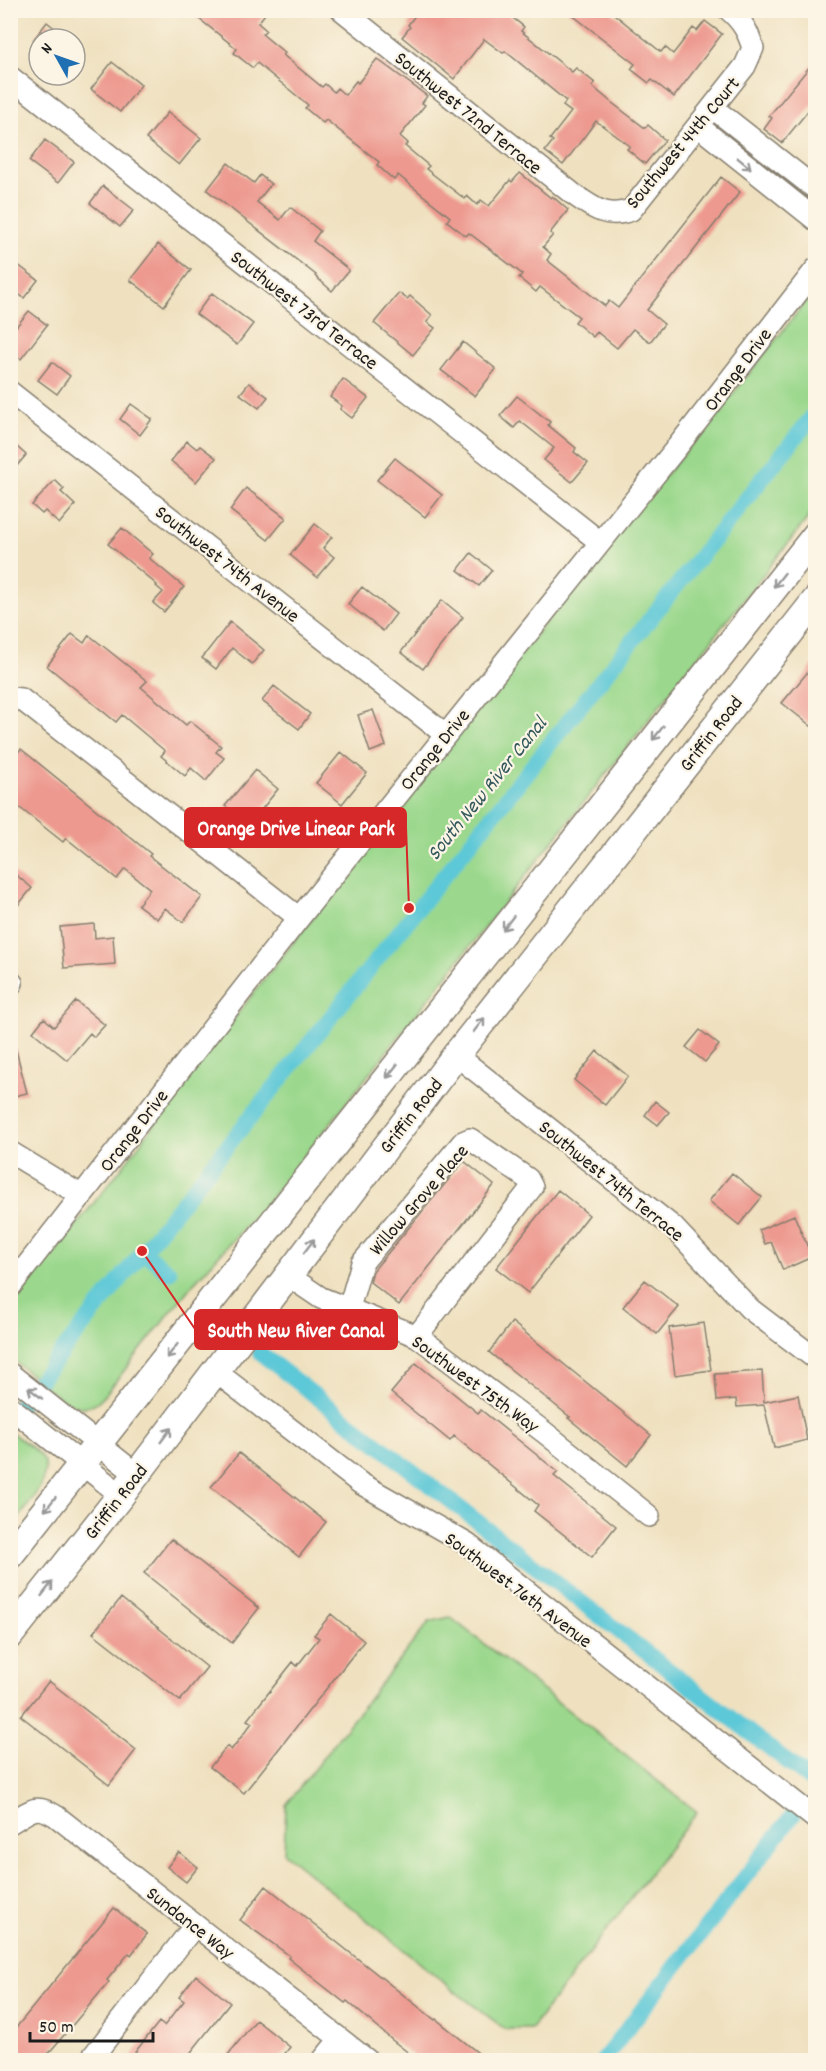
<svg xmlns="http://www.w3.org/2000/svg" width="826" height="2071" font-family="Dekko,sans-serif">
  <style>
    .green { fill: #9bd88d; stroke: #5c7a54; stroke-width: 1.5 }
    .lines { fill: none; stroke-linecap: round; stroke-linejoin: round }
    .canal { stroke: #5dc8d7; stroke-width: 16 }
    .building { fill: #ed998f }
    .minor-casing { stroke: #867e6e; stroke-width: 24 }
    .major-casing { stroke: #867e6e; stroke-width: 30 }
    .minor { stroke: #fff; stroke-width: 21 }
    .major { stroke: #fff; stroke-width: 27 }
    .oneway { stroke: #999 }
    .labels { text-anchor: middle; stroke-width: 4.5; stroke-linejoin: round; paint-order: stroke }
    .street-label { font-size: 20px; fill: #1c1c1c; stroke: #fcf5e5 }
    .water-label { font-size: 21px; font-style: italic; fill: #33585d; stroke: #fcf5e5 }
    .leader { fill: none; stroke: #d62828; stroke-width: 2 }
    .callout-dot { fill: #d62828; stroke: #fcf5e5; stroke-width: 2 }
    .callout { fill: #d62828; stroke: #d62828; stroke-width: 2 }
    .callout-label { font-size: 21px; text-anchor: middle; font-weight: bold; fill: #fff }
  </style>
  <rect width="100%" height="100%" fill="#fcf5e5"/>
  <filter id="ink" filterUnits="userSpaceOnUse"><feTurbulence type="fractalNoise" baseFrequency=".0167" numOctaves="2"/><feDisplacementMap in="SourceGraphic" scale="12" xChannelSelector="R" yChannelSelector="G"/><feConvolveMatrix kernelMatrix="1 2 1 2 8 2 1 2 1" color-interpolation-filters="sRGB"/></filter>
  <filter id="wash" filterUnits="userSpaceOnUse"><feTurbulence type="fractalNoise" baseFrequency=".008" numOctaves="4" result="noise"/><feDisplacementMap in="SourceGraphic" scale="24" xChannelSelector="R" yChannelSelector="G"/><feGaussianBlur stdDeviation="1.35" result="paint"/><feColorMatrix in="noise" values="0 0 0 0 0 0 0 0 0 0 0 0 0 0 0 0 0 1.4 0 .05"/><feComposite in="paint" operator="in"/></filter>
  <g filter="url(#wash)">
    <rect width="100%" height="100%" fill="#efe1c0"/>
    <path class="green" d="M815,290V509L272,1197L192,1285L108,1391C102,1398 95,1406 85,1407C65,1409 27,1371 11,1358L10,1309L12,1306L120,1170L252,995L607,544L714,418Z
      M11,1432C20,1440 37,1449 43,1459C53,1479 22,1513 11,1528Z
      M450,1617L697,1812L531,2029H505L457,1993L284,1853L286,1805L429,1622Z"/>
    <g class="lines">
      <path class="canal" d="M142,1251L169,1272
        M260,1353L816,1784
        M10,1417L816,412
        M603,2060L794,1814"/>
    </g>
    <g id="blocks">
      <path class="building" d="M188,10H268L258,23L266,30L262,34L285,53L283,55L322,87L325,84L334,92L337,88L345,95L356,81L358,83L377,59L427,96L422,103L425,105L400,136L408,143L405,146L429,166L426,169L465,199L467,196L477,205L481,200L489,206L510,180L512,182L520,173L551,198L552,196L568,210L550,233L553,235L543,247L551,254L547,260L605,306L609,301L618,308L721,177L740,192L647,310L664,324L650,342L633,329L617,348L597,332L593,337L575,322L579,317L540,287L536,292L519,278L522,274L469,233L466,236L447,221L450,217L398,175L394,180L377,165L379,162L326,120L323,123L305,108L308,105L257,63L253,68L234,53L237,49Z
        M419,10H503L524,27L521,31L572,72L576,68L595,83L592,86L611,102L645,128L648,125L665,140L645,164L627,149L630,146L596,121L563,165L545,151L553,141L550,139L571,112L563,106L566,101L505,51L503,53L484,39L454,79L402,37L410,27L408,25Z
        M566,10H609L661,52L665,47L673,54L693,28L697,31L705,21L722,34L674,97L652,80L649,83L631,69L635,64Z
        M47,22L68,39H34Z
        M816,59V101L782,143L764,129L772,118L769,116Z
        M112,62L141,85L120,112L91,89Z
        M168,112L201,138L179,165L146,139Z
        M45,140L74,162L58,183L29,161Z
        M228,163L254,183L260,175L271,184L257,202L280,220L290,207L320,231L313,241L349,270L332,291L315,276L316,275L207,190Z
        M103,186L134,210L120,227L90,203Z
        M158,244L191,270L164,306L130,280Z
        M10,259L38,280L24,298L10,288Z
        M212,293L253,324L237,345L196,314Z
        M399,293L407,299L410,296L432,315L427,322L435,328L413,355L374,323Z
        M29,311L47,325L21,359L10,350V334Z
        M463,342L496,369L475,396L441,370Z
        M52,362L70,376L57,394L38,380Z
        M343,379L368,398L352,418L340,409L342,406L330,397Z
        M249,383L268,397L259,408L240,394Z
        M517,396L550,422L548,425L576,448L574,452L588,463L572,482L544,460L554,448L520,421L514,428L500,416Z
        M131,404L152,419L140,435L120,419Z
        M187,441L197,449L200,446L216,458L196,482L171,461Z
        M16,446L26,455L10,474V453Z
        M395,458L442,495L425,517L377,480Z
        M55,480L64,489L61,492L75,505L59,524L45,511L42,514L32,505Z
        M246,488L286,518L268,540L230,510Z
        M315,524L332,537L323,548L334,557L317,577L290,555Z
        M122,528L153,554L149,558L184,587L164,612L153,603L163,592L156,586L157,585L108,544Z
        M471,553L492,570L479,586L458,570Z
        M362,587L396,614L383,631L348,604Z
        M442,600L463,617L423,669L401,652Z
        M230,622L264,650L252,664L232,648L216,669L202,658Z
        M72,634L84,643L89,635L147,681L141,687L186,725L190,721L221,746L216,752L224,758L206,781L191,768L185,776L161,756L165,751L122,715L116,722L47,666Z
        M816,662V730L782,703Z
        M274,686L310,714L299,729L262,701Z
        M373,710L386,746L370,752L358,715Z
        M21,749L151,854L149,856L202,897L183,922L165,908L157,919L138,905L150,889L125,869L117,879L66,838L63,842L10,800V761Z
        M341,752L367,773L342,804L316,783Z
        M255,770L278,789L249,825L225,806Z
        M10,870L32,888L10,915Z
        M94,924L95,938L113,936L115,964L64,968L60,927Z
        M76,1001L105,1025L94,1037L90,1033L67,1060L33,1032L44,1018L54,1027Z
        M700,1030L719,1045L705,1062L686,1047Z
        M10,1046H15L27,1093L10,1097Z
        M597,1051L628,1076L605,1105L574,1080Z
        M655,1101L669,1112L658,1125L645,1115Z
        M464,1161L494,1185L399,1305L370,1282L373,1271Z
        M732,1173L762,1197L739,1225L709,1201Z
        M558,1190L589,1215L528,1293L496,1268Z
        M794,1215L812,1257L783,1270L771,1242L765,1244L759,1230Z
        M645,1280L679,1307L657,1334L623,1307Z
        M512,1322L651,1435L627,1466L568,1418L570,1417L489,1352Z
        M704,1323L711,1370L675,1375L669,1328Z
        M416,1363L478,1413L481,1410L558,1472L554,1476L616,1526L592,1557L534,1511L538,1505L454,1436L450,1441L391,1393Z
        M762,1371L764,1402L798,1395L807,1440L774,1448L764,1405L737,1407L736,1399L717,1401L715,1374Z
        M239,1453L326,1522L299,1557L211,1487Z
        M171,1539L259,1608L232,1643L144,1573Z
        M121,1598L207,1667L180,1701L93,1633Z
        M331,1614L364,1641L244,1793L210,1767L227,1746L231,1750L252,1723L247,1720L293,1662L297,1666L319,1638L314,1635Z
        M49,1681L136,1750L109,1785L21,1716Z
        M179,1852L198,1867L186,1882L167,1867Z
        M266,1886L435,2020L436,2019L488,2061H419L392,2040L347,2001L345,2003L288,1958L290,1956L240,1920Z
        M114,1908L147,1934L131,1955L129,1953L107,1980L109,1982L92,2002L42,2061H10V2035Z
        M196,1975L230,2003L184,2061H128L159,2022L164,2026L184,2001L179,1997Z
        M256,2020L290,2047L279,2061H223Z"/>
    </g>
  </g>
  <g filter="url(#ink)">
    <use href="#blocks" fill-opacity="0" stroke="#867e6e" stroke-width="1.5"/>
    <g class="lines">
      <g class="minor-casing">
        <path id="minor" d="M342,10L573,194C593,208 606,219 631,210L745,66L753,48C748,32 743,22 729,10
          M10,77L600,542
          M713,108L816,189
          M698,126L816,220
          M10,392L446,735
          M10,698L21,699L299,918
          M10,982L12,983
          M456,1055L673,1227L750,1309L816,1359
          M10,1152L82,1196
          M287,1275L321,1298L417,1336L544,1432L649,1516
          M10,1287L299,918L678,446L816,269
          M349,1308L362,1263L463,1142L470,1139L528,1179L532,1187L417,1336
          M215,1371L360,1483L467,1544L816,1819
          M10,1374L136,1474
          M10,1407L121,1495
          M10,1823C30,1812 34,1802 56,1816L367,2060
          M90,2060L195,1925
          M323,2060L340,2039"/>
      </g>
      <g class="major-casing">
        <path id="major" d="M10,1555L816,535
          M10,1635L121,1495L456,1055L816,600"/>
      </g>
      <use href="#minor" class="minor"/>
      <use href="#major" class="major"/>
    </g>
    <defs><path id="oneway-shaft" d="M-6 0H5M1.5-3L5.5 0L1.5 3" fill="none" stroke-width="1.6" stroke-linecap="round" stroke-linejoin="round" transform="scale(1.5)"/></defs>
    <g class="oneway">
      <use href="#oneway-shaft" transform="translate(744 163) rotate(39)"/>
      <use href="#oneway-shaft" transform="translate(779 580) rotate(128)"/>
      <use href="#oneway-shaft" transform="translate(658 733) rotate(128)"/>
      <use href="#oneway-shaft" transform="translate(508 923) rotate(128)"/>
      <use href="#oneway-shaft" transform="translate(479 1025) rotate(-52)"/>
      <use href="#oneway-shaft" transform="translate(392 1071) rotate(128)"/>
      <use href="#oneway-shaft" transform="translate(309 1246) rotate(-53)"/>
      <use href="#oneway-shaft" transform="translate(172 1351) rotate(128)"/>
      <use href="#oneway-shaft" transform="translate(35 1393) rotate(-142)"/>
      <use href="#oneway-shaft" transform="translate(166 1435) rotate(-53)"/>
      <use href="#oneway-shaft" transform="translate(50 1504) rotate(128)"/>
      <use href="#oneway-shaft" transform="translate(47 1589) rotate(-52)"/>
    </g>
  </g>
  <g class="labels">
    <g class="street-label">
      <text transform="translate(469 112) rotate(39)" y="7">Southwest 72nd Terrace</text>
      <text transform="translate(682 142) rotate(-50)" y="7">Southwest 44th Court</text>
      <text transform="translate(305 309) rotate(38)" y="7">Southwest 73rd Terrace</text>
      <text transform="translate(737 369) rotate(-53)" y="7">Orange Drive</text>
      <text transform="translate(228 563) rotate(38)" y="7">Southwest 74th Avenue</text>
      <text transform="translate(710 733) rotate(-52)" y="7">Griffin Road</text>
      <text transform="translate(434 749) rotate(-51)" y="7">Orange Drive</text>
      <text transform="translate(410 1115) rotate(-52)" y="7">Griffin Road</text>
      <text transform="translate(133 1130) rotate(-52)" y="7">Orange Drive</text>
      <text transform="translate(612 1180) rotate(39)" y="7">Southwest 74th Terrace</text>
      <text transform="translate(418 1199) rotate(-49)" y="7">Willow Grove Place</text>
      <text transform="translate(476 1383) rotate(36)" y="7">Southwest 75th Way</text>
      <text transform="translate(115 1501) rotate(-52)" y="7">Griffin Road</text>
      <text transform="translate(519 1589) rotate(37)" y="7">Southwest 76th Avenue</text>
      <text transform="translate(191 1922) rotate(38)" y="7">Sundance Way</text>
    </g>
    <g class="water-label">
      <text transform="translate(486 788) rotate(-51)" y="7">South New River Canal</text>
    </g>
  </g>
  <path class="leader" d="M409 908L406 827M142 1251L195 1329"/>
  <g class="callout-dot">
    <circle cx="409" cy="908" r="6"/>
    <circle cx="142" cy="1251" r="6"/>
  </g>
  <g class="callout">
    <rect x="185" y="808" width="221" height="39" rx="6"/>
    <rect x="195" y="1310" width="202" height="39" rx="6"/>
  </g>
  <g class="callout-label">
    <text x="296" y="835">Orange Drive Linear Park</text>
    <text x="296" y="1337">South New River Canal</text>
  </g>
  <rect width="826" height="2071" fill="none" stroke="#fcf5e5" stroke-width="36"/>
  <g transform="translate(57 57) rotate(310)"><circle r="28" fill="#fcf5e5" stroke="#a29e95" stroke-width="1.5"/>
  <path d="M0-4.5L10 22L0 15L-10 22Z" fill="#1f6fb2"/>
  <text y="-9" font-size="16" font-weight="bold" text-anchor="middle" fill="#1c1c1c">N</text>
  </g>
  <path d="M30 2032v9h123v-9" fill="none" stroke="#1c1c1c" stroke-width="3"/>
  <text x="39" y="2032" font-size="18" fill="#1c1c1c" stroke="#fcf5e5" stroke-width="4.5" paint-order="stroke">50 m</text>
</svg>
